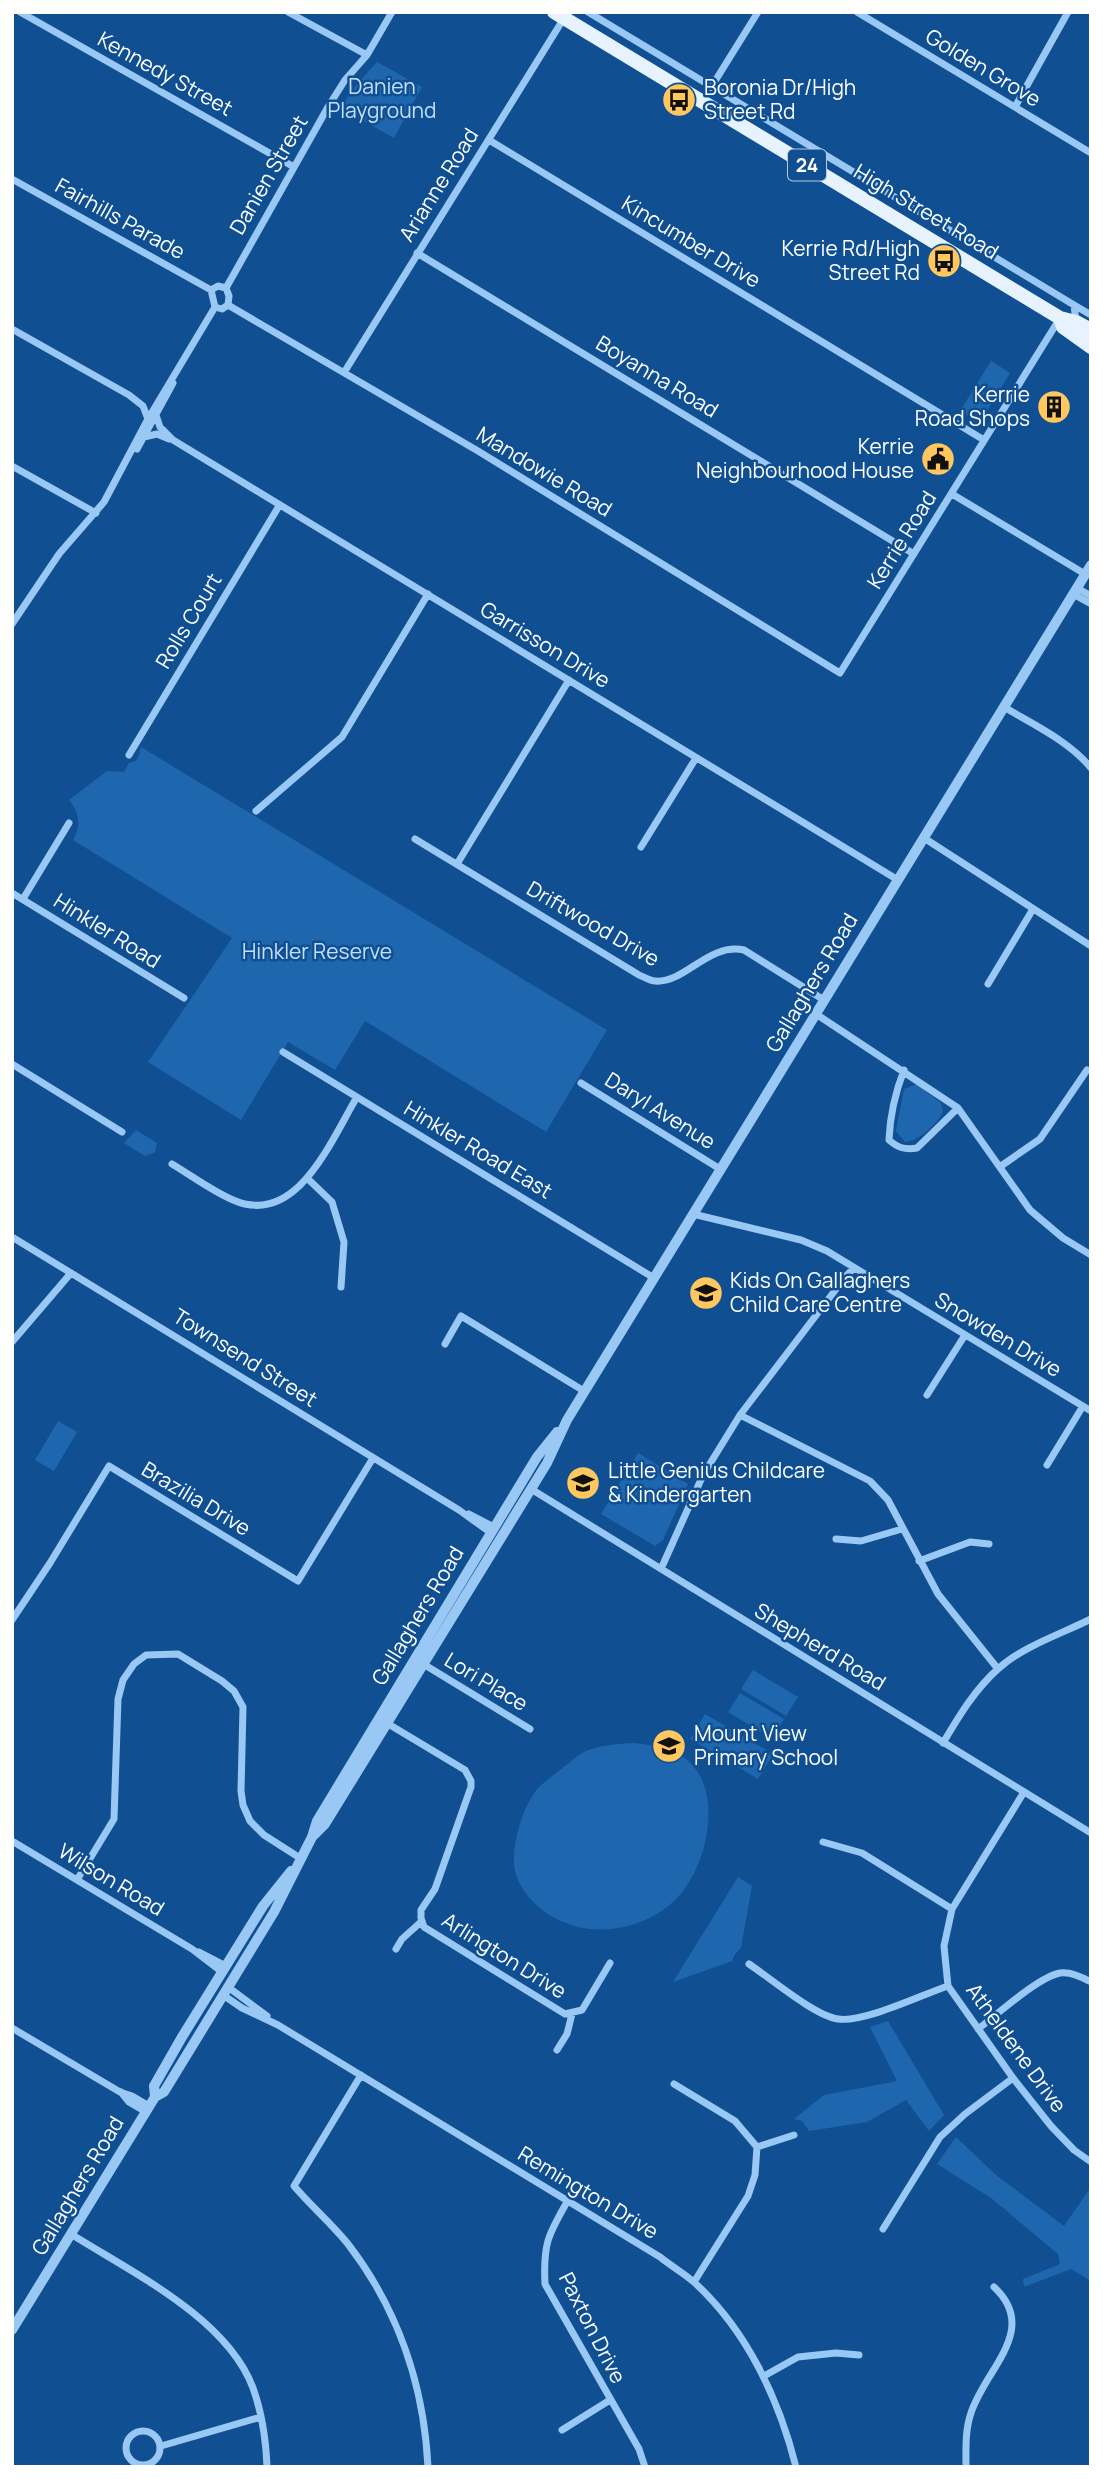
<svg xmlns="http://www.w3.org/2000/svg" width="1103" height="2479" font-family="Manrope,sans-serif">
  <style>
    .green { fill: #1e67af }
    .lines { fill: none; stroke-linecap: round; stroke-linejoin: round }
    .minor { stroke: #9ac8f4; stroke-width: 7 }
    .tertiary { stroke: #9ac8f4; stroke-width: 10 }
    .primary { stroke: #e7f2ff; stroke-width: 14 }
    .labels { text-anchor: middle; stroke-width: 5; stroke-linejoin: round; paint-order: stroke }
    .shield { fill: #0f4f92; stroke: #b7cade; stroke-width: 2 }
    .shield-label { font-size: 19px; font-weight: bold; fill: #fff }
    .street-label { font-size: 21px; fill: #fff; stroke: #0f4f92 }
    .park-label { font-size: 21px; fill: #c2e0fe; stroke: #0f4f92 }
    .poi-label { font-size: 21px; fill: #fff; stroke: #0f4f92; text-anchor: start }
  </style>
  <rect width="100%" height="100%" fill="#0f4f92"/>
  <path class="green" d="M377,62L422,87L394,138L340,108L358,83Z
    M991,361L1010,373L982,419L976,421L960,411Z
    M141,747L607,1030L546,1132L365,1021L335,1070L288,1042L241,1120L148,1062L232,938L73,840C81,826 80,813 69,800L107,771L124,772L129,763C139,762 139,755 141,747Z
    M917,1084L941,1103L943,1112C937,1124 919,1141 905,1142L896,1131L904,1089Z
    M136,1130L157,1143L155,1152L145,1156L124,1143Z
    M58,1421L77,1432L54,1471L35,1460Z
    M638,1453L688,1484L663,1540L655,1546L601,1514Z
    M753,1670L798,1697L786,1716L741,1689Z
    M740,1693L784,1719L772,1739L728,1712Z
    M705,1714L773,1754L758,1779L690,1739Z
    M634,1743C649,1745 666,1747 680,1755C728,1783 708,1870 674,1901C643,1930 592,1939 555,1918C537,1909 520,1891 515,1871C510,1848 523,1803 540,1786C548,1779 557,1773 565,1766C571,1762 576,1756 582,1753C597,1745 617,1744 634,1743Z
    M738,1877L752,1886L741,1948L735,1954L732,1961L673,1982Z
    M888,2021L944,2115L929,2131L906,2100L867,2122L809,2131L802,2121L794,2119L824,2095L897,2081L870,2027Z
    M956,2137L996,2175L1064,2226L1091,2187V2281L1071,2269L1024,2287L1023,2279L1060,2264L1058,2254L991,2198L937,2164Z"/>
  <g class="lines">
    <path class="minor" d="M20,12L294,167
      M288,12L367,55
      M588,12L1074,305L1076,321
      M857,12L1091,153
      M702,102L758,12
      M1015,107L1068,12
      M489,140L984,440
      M12,179L211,290
      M417,253L914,554
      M218,286L226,288L229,296L228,305L222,309L215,307L211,290Z
      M226,288L328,107L345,80L367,55L392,12
      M228,305L478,451L840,673L1060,318
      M1074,305L1091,315
      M12,329L129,395L143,406L148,419
      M345,371L564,18
      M156,415L160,427L173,440L898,880
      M144,437L157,434L169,439
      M137,449L173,383
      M12,466L96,513
      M952,494L1085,574
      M1077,588L1091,596
      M1073,594L1091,604
      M12,624L59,554L104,502L148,419L215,307
      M1004,707C1034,725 1069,741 1091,768
      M129,755L279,506
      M256,811L342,737L428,594
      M924,838L1091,946
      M415,839L639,975C644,977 650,981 655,981C684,984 709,942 744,950L824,1000
      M641,847L696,758
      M457,864L569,680
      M12,893L184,998
      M23,899L69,823
      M988,984L1033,909
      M816,1014L958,1108L1030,1210L1063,1238L1091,1255
      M283,1052L654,1278
      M12,1064L122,1132
      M904,1070C895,1093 890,1115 889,1140C898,1148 905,1150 917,1148L958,1108
      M581,1083L720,1169
      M172,1164C192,1176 212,1191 233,1200C297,1228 331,1140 357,1097
      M1001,1166L1040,1139L1087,1070
      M308,1179L332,1202L344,1242L341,1287
      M693,1214L801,1240L827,1251L1091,1411
      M12,1237L459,1510L491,1533
      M12,1342L71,1273
      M445,1344L461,1316L584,1391
      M927,1395L965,1335
      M740,1415L870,1481L888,1500L938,1594L998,1669
      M1047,1465L1083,1406
      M531,1489L1091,1833
      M469,1514L494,1527
      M836,1539L861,1541L902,1529
      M919,1561L970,1542L989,1544
      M661,1569L703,1475L740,1415L846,1276L854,1268
      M12,1620L50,1563L109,1466L298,1581L373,1458
      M420,1662L530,1729
      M385,1722L465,1770L471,1781V1787L435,1889L421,1910V1918L424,1927L565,2014L582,2010L610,1963
      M943,1743C959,1716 975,1689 999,1668C1024,1646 1061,1634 1091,1619
      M1024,1792L952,1909L944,1946L948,1986L1013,2078L1051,2126L1074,2150L1091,2162
      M12,1841L192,1949L222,1972
      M823,1842L862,1853L952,1909
      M77,1880L114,1819L118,1699L123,1680L134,1664L146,1655L178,1654L222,1681L234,1691L243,1707L241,1791L243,1805L250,1821L264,1835L300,1858
      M396,1949L402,1939L422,1921
      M199,1952L226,1966
      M749,1964C770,1978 815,2016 838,2019C864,2023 921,1995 948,1986
      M228,1987L267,2016
      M223,1995L242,2008L278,2025L660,2257C671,2266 684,2273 695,2283C747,2331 779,2399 796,2467
      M12,2028L120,2092L132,2096L149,2106
      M978,2029C997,2015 1038,1977 1060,1973C1070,1971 1082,1977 1091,1982
      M557,2050L567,2034L572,2014
      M361,2075L294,2186C311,2206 331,2223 348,2244C398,2309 424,2386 428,2467
      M674,2084L735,2121L757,2147L755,2175L748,2196L694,2282
      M121,2092L129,2102L146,2112
      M757,2147L794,2135
      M567,2202C548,2235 543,2244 545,2284L639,2449L645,2467
      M883,2229L940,2137L965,2114L1013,2078
      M71,2234C131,2272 227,2318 253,2388C262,2413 266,2440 267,2467
      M764,2376L798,2357L836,2353L859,2355
      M562,2430L610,2400
      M126 2448a17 17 0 1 1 34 0a17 17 0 1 1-34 0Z
      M161,2446L261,2417
      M966,2467C966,2448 965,2430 971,2413C985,2369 1040,2330 994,2287"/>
    <path class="tertiary" d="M312,1837L325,1824L547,1463L567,1420L1091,565
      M155,2097L154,2086L182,2037L263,1906L291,1871
      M12,2330L155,2097L164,2092L274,1912L312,1837L317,1821L537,1457L557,1432"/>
    <path class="primary" d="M554,12L1060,318L1076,322L1091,330
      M1060,318L1063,327L1091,347"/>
  </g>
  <defs>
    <g id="bus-disc" transform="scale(1.75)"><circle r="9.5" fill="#ffc75d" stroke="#0f4f92"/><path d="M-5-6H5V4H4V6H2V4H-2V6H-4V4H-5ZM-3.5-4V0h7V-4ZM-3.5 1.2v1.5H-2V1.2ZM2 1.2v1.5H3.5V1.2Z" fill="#111"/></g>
    <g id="building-disc" transform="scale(1.75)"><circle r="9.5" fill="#ffc75d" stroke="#0f4f92"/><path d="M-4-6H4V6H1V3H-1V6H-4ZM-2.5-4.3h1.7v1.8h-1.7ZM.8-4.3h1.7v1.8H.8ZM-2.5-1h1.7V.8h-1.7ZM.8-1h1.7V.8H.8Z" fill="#111"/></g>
    <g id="civic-disc" transform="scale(1.75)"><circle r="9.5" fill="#ffc75d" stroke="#0f4f92"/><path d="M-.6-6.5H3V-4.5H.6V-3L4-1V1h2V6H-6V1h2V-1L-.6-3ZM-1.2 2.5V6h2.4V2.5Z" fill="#111"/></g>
    <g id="school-disc" transform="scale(1.75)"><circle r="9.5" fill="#ffc75d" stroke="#0f4f92"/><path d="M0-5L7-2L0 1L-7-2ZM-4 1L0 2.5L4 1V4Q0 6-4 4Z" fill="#111"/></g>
  </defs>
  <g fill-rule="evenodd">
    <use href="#bus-disc" x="679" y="100"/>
    <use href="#bus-disc" x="944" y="261"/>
    <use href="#building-disc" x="1054" y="407"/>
    <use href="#civic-disc" x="938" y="459"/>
    <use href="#school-disc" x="706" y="1293"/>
    <use href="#school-disc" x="583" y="1483"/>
    <use href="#school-disc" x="669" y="1746"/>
  </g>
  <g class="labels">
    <rect class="shield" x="788" y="149.5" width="38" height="31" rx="5"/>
    <g class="shield-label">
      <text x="807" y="172">24</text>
    </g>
    <g class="street-label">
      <text transform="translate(983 68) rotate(31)" y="7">Golden Grove</text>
      <text transform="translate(165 74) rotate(29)" y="7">Kennedy Street</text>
      <text transform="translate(269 175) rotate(-60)" y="7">Danien Street</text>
      <text transform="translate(439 185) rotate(-58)" y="7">Arianne Road</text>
      <text transform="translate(926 212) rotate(31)" y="7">High Street Road</text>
      <text transform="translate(120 219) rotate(29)" y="7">Fairhills Parade</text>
      <text transform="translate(691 242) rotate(31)" y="7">Kincumber Drive</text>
      <text transform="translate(657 377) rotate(31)" y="7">Boyanna Road</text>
      <text transform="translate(544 472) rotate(31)" y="7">Mandowie Road</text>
      <text transform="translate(902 540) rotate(-58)" y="7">Kerrie Road</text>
      <text transform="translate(189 621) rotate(-59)" y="7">Rolls Court</text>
      <text transform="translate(545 645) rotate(31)" y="7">Garrisson Drive</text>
      <text transform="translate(593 924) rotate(30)" y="7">Driftwood Drive</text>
      <text transform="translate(107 931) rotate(32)" y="7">Hinkler Road</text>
      <text transform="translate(812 983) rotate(-59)" y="7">Gallaghers Road</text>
      <text transform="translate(660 1111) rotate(32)" y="7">Daryl Avenue</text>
      <text transform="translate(478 1150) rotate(31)" y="7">Hinkler Road East</text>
      <text transform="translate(998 1335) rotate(31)" y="7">Snowden Drive</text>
      <text transform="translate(245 1358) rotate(32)" y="7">Townsend Street</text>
      <text transform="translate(196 1499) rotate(31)" y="7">Brazilia Drive</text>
      <text transform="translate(418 1616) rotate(-59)" y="7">Gallaghers Road</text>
      <text transform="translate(820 1647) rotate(31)" y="7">Shepherd Road</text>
      <text transform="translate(486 1682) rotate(31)" y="7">Lori Place</text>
      <text transform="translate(111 1880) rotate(31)" y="7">Wilson Road</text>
      <text transform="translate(504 1956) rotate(32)" y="7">Arlington Drive</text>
      <text transform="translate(1016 2048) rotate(54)" y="7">Atheldene Drive</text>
      <text transform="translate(78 2186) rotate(-59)" y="7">Gallaghers Road</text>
      <text transform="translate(588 2193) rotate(31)" y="7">Remington Drive</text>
      <text transform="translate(592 2328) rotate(63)" y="7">Paxton Drive</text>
    </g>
    <g class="park-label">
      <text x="382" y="94">Danien<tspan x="382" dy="24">Playground</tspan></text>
      <text x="317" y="959">Hinkler Reserve</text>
    </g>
    <g class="poi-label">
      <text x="704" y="95">Boronia Dr/High<tspan x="704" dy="24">Street Rd</tspan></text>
      <text x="920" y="256" text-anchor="end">Kerrie Rd/High<tspan x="920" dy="24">Street Rd</tspan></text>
      <text x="1030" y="402" text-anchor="end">Kerrie<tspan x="1030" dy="24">Road Shops</tspan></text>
      <text x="914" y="454" text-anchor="end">Kerrie<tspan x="914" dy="24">Neighbourhood House</tspan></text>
      <text x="730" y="1288">Kids On Gallaghers<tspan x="730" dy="24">Child Care Centre</tspan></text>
      <text x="608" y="1478">Little Genius Childcare<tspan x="608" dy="24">&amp; Kindergarten</tspan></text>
      <text x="694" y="1741">Mount View<tspan x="694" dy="24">Primary School</tspan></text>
    </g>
  </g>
  <rect width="1103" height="2479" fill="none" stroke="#ffffff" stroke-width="28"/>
</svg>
